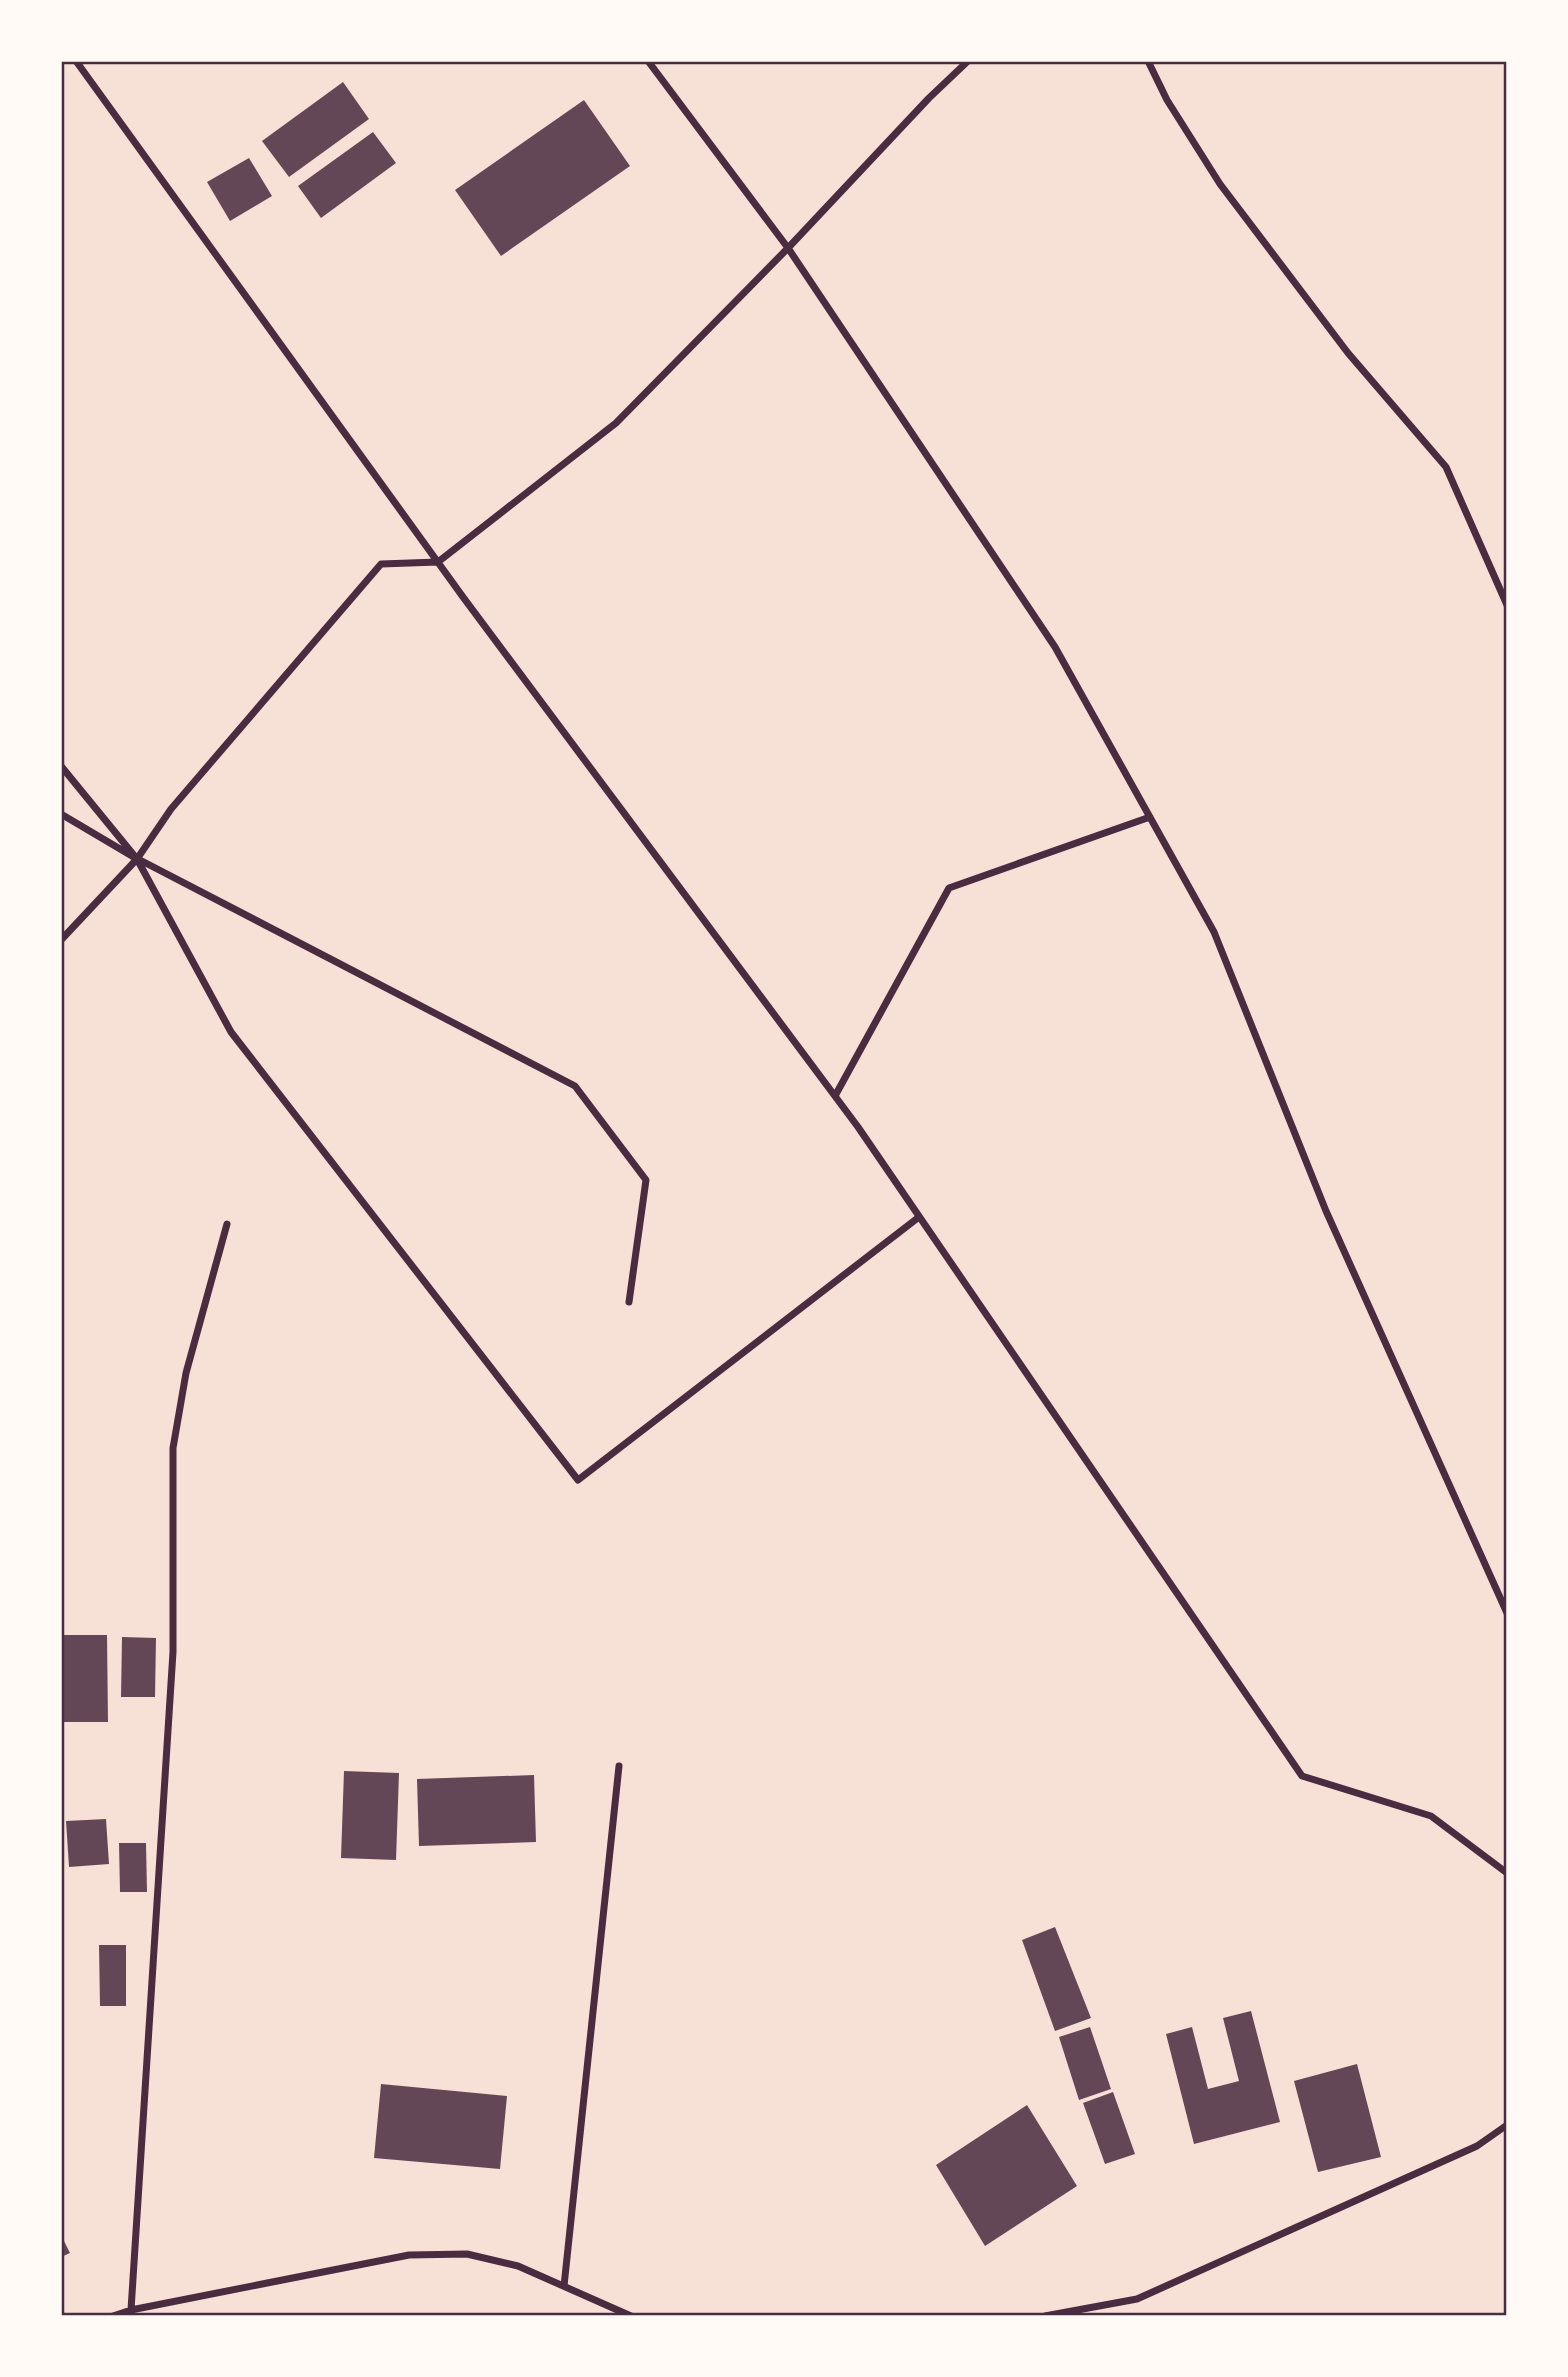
<svg xmlns="http://www.w3.org/2000/svg" width="1568" height="2377" font-family="Arial,sans-serif">
  <style>
    .building { fill: #644757 }
    .lines { fill: none; stroke-linecap: round; stroke-linejoin: round }
    .minor { stroke: #4a2c40; stroke-width: 7 }
    .neatline { fill: none; stroke: #4a2c40; stroke-width: 2.5 }
  </style>
  <rect width="100%" height="100%" fill="#f7e1d7"/>
  <path class="building" d="M343,82L369,119L289,177L262,141Z
    M584,100L630,166L501,256L455,190Z
    M373,132L396,163L321,218L298,186Z
    M249,158L272,196L230,221L207,182Z
    M61,1635H107L108,1722H61Z
    M122,1637L156,1638L155,1697H121Z
    M344,1771L399,1773L396,1860L341,1858Z
    M534,1775L536,1842L419,1846L417,1779Z
    M106,1819L109,1864L69,1867L66,1821Z
    M119,1843H146L147,1892H120Z
    M1055,1927L1091,2018L1055,2031L1022,1940Z
    M99,1945H126V2006H100Z
    M1251,2011L1280,2122L1194,2144L1166,2034L1192,2027L1208,2089L1239,2081L1223,2018Z
    M1090,2027L1111,2089L1079,2100L1059,2037Z
    M1357,2064L1381,2157L1318,2172L1294,2081Z
    M381,2084L507,2096L500,2169L374,2158Z
    M1113,2092L1135,2154L1105,2164L1083,2103Z
    M1027,2105L1077,2186L985,2246L936,2165Z
    M61,2235L70,2253L61,2257Z"/>
  <g class="lines">
    <path class="minor" d="M76,61L463,597L858,1127L1302,1776L1431,1816L1507,1873
      M968,61L929,98L788,248L1055,647L1214,932L1326,1211L1507,1613
      M1148,61L1167,100L1220,184L1348,353L1446,467L1507,605
      M61,766L137,859L231,1032L578,1480L919,1217
      M61,814L137,859L171,809L381,564L438,562L616,423L788,248L648,61
      M138,859L575,1086L646,1180L629,1302
      M61,940L137,859
      M835,1096L949,888L1150,817
      M564,2286L619,1766
      M131,2310L173,1652V1448L186,1373L227,1224
      M113,2316L131,2310L409,2255L467,2254L518,2266L631,2316
      M1045,2316L1137,2299L1477,2146L1507,2125"/>
  </g>
  <rect width="1568" height="2377" fill="none" stroke="#fffaf5" stroke-width="126"/>
  <rect x="63" y="63" width="1442" height="2251" class="neatline"/>
</svg>
